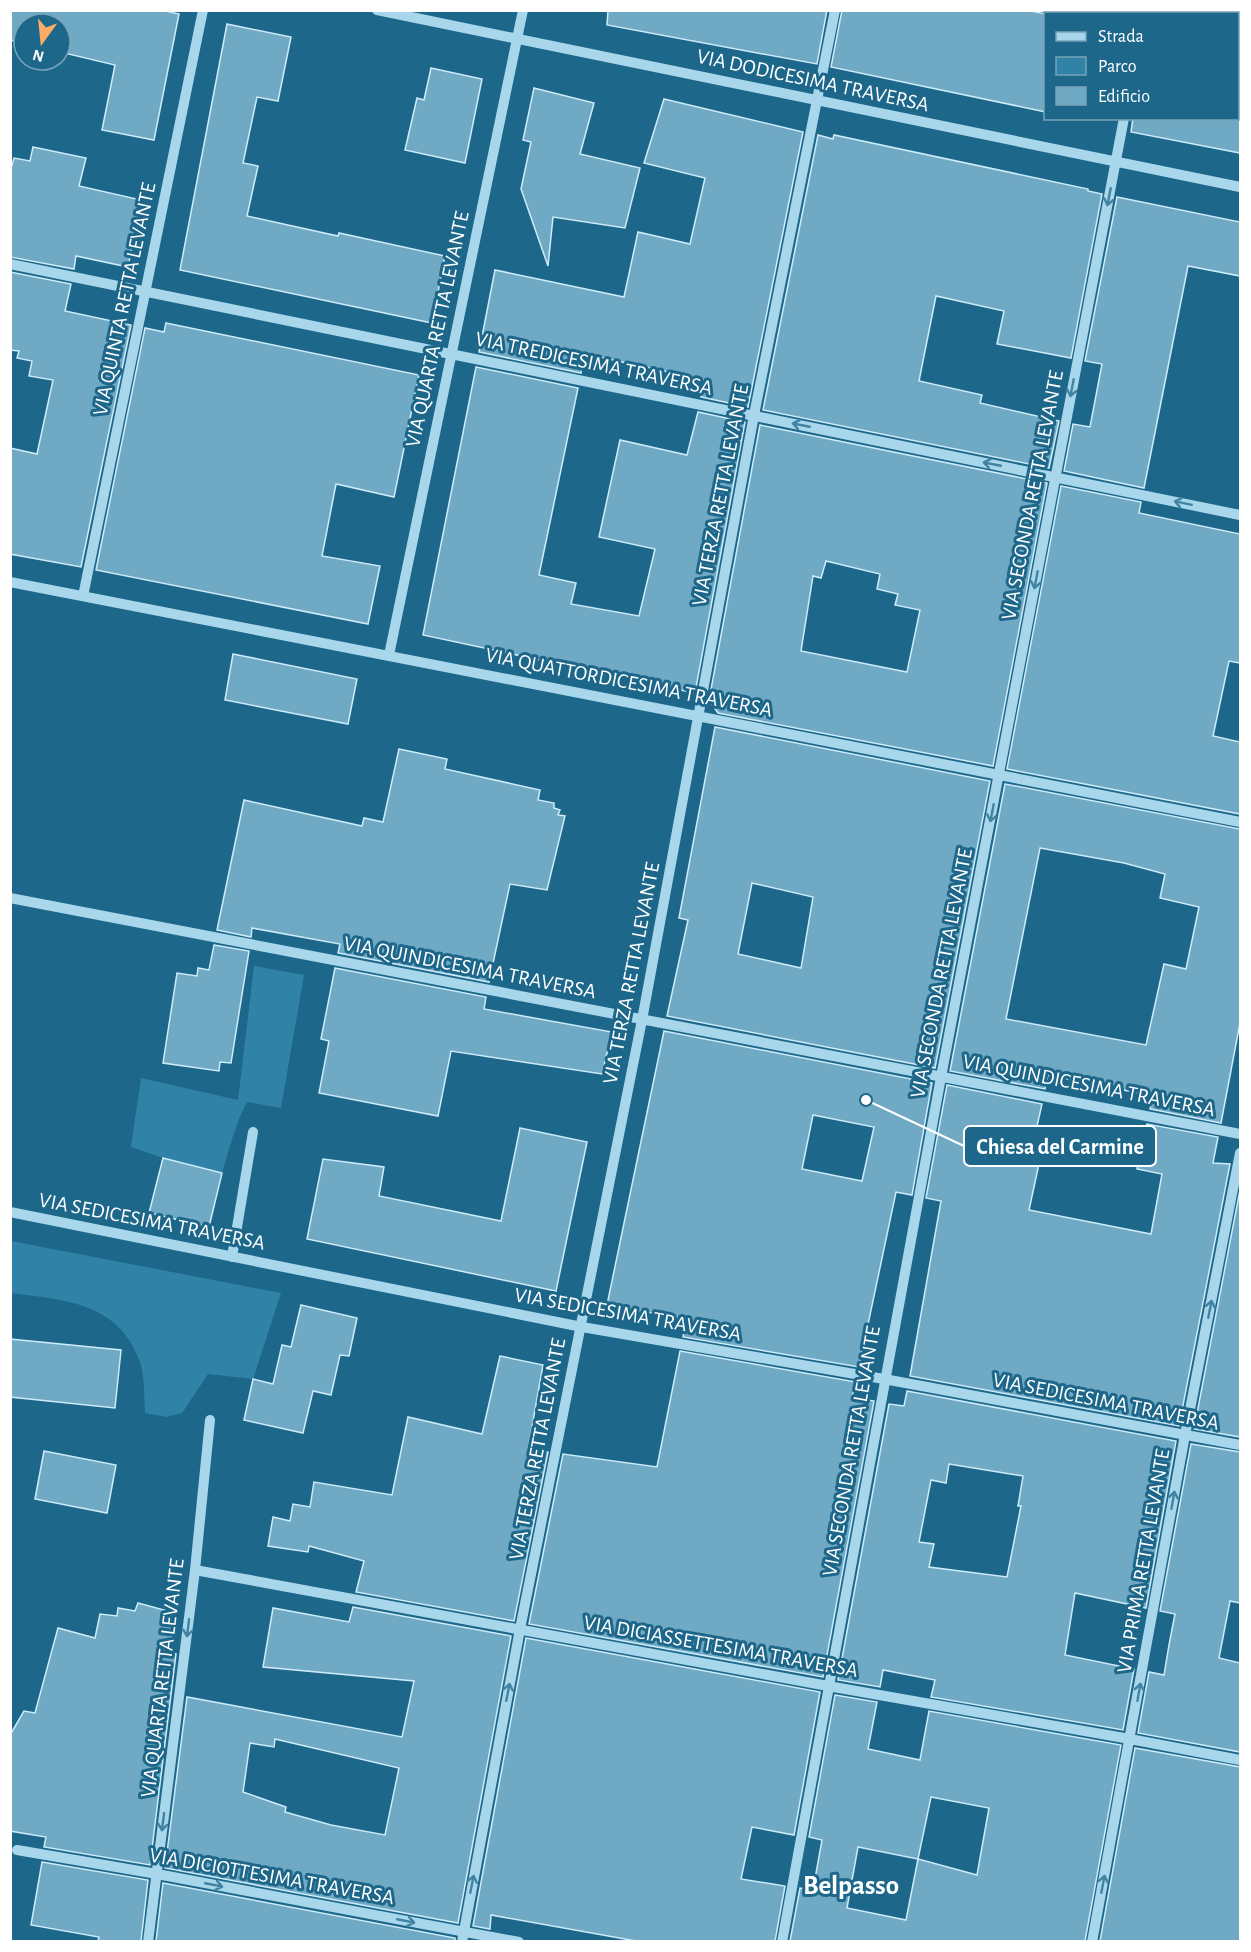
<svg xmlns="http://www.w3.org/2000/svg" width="1251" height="1952" font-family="'Alegreya Sans',sans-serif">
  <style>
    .green { fill: #3083a7 }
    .building { fill: #70a9c4; stroke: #cdebf9; stroke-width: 1.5; fill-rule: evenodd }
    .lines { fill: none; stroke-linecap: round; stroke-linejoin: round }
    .minor { stroke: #a8d7ec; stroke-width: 10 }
    .oneway { stroke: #4083a2 }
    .labels { text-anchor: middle; stroke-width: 6; stroke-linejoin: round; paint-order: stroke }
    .street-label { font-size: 21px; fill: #fff; stroke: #1d678a }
    .district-label { font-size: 27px; font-weight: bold; fill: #fff; stroke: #1d678a }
    .leader { fill: none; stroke: #fff; stroke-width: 2 }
    .callout-dot { fill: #fff; stroke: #1d678a; stroke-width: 2 }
    .callout { fill: #1d678a; stroke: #fff; stroke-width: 2 }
    .callout-label { font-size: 22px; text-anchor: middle; font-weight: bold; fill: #fff }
  </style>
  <rect width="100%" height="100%" fill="#1d678a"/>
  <path class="green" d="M254,966L304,975L281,1108L247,1102C235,1124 230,1148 222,1173L163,1158L131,1147L141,1078L238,1100Z
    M11,1241L281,1293L253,1379L208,1374L182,1413L166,1417L145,1413C144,1397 145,1377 140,1362C119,1302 64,1300 11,1293Z"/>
  <path class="building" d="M10,10H161L179,14L154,140L102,130L115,65L60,52V24H24V43L10,40Z
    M608,10H827L817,64L607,25Z
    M842,10H1026L1046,14V112L831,67Z
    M227,24L291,37L278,101L257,97L243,163L258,166L247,216L338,236L339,233L445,256L432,323L180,270Z
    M431,68L482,79L465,163L405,150L417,98L424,100Z
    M534,88L594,103L580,154L640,168L625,228L553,217L548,266L521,189L531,142L523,140Z
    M664,99L803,132L748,407L701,397L705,380L585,354L581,373L479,352L495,270L624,297L638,232L690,244L705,178L644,163Z
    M1133,118H1240V153L1131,132Z
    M818,135L833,139L834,135L1088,189V191L1102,194L1071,358L997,344L1004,311L936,296L919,381L982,395L980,403L1059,421L1049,468L763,410Z
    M33,147L86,158L79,186L141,200L128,267L76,256L74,269L10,257V172L14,158L30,161Z
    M1117,197L1240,222V276L1188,266L1144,488L1064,471L1073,424L1090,427L1102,364L1085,361Z
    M10,272L71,284L65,311L131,325L81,567L10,554V448L37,454L53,380L29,376L32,361L17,358L19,351L10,350Z
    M166,323L419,375L394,497L336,484L322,556L380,566L368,624L96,570L145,328L164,332Z
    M476,367L578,388L539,575L576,583L571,604L639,616L655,549L599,537L620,440L687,455L698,412L745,422L695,693L423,635Z
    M760,425L1047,483L993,766L718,713L709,700ZM826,561L880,574L877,589L898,594L895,605L920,610L907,672L801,651L813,576L821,578Z
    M1061,486L1141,502L1139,513L1240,534V663L1229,661L1213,736L1240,742V814L1007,769Z
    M233,654L357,679L348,724L225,700Z
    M715,727L990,781L935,1068L667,1016L688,920L679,918ZM752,883L813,897L801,968L738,954Z
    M399,749L447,759L445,769L540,790L538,800L554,803V808L560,810L558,815L565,816L547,890L510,884L489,982L338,953L340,944L252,928L251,937L217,930L244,800L362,826L364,818L383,822Z
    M1005,784L1240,829V1023L1221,1123L1150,1109L1153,1096L1048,1075L1045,1089L950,1071ZM1040,848L1124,863L1165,874L1160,898L1199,907L1186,969L1164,964L1146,1045L1006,1019Z
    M214,945L249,951L231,1063L220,1062L219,1071L163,1063L177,973L197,976L198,968L209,970Z
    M335,968L486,997L484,1009L612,1032L602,1074L451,1051L438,1116L319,1093L329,1041L321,1039Z
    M664,1031L932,1083L912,1195L896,1192L859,1367L683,1337L686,1319L607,1305ZM813,1115L874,1127L862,1181L802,1169Z
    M947,1085L1042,1104L1032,1148L1042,1150L1029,1210L1151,1234L1162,1174L1137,1169L1147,1124L1218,1137L1213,1163L1230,1164L1179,1426L910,1376L941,1201L926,1198Z
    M520,1128L587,1142L556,1291L307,1239L323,1159L384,1167L379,1196L501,1221Z
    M163,1158L222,1173L209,1227L149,1213Z
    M1240,1190V1437L1194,1429Z
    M301,1305L357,1318L349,1356L340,1355L331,1395L313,1391L303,1433L244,1420L253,1379L273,1384L282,1345L291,1347Z
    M10,1339L121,1350L115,1408L10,1397Z
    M680,1351L856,1382L852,1397L874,1401L823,1677L529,1624L563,1454L657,1467Z
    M500,1356L543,1365L528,1449L548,1452L514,1621L356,1592L364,1561L309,1546L308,1552L268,1546L273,1517L290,1521L293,1504L310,1507L314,1482L392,1495L408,1417L482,1434Z
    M907,1391L1176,1441L1146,1608L1075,1593L1065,1655L1134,1669L1123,1730L931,1697L935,1680L883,1670L880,1687L838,1680L889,1404L904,1406ZM949,1464L1023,1476L1018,1506H1021L1007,1577L929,1567L934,1544L919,1542L931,1480L946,1483Z
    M1191,1444L1240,1452V1603L1230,1601L1219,1658L1240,1663V1752L1138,1733L1149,1672L1164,1675L1169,1645L1175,1614L1160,1611Z
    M44,1451L116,1465L107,1513L35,1499Z
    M138,1603L175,1613L169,1653L176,1654L150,1865L44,1847L46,1837L10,1831V1735L24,1711L35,1713L58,1628L95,1638L100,1614L117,1616L118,1608L135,1611Z
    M353,1607L511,1636L458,1923L165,1868L187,1697L402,1737L414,1681L263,1667L273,1608L349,1622ZM275,1739L399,1768L385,1835L331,1825L285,1812L286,1807L243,1792L250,1743L274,1747Z
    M526,1638L820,1692L794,1835L752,1827L741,1879L785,1886L775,1941H636L491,1915L490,1929L473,1926Z
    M835,1695L877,1702L868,1749L920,1760L929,1711L1121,1745L1085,1941H790L800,1888L813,1890L822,1840L809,1837ZM931,1797L989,1808L977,1875L918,1859ZM858,1847L918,1859L906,1920L847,1908Z
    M1135,1748L1240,1767V1941H1100Z
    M42,1862L148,1880L141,1941H98L99,1937L31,1925Z
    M163,1883L455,1938V1941H156Z"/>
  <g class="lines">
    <path class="minor" d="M377,10L1240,187
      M1144,14V10
      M10,264L1240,515
      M10,582L1240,822
      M83,596L203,10
      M389,655L523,10
      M10,898L1240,1134
      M10,1212L582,1327L884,1379L1240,1445
      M232,1257L253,1132
      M195,1570L828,1686L1130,1739L1240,1760
      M17,1850L157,1874L519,1942
      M148,1942L195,1570L210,1420
      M462,1942L520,1629L642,1020L754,415L835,10
      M782,1942L941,1077L1124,118
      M1092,1942L1185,1435L1240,1153"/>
  </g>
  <defs><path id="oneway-shaft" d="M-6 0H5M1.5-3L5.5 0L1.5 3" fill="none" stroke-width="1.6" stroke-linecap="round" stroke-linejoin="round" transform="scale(1.5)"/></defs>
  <g class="oneway">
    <use href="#oneway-shaft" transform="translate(1109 197) rotate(101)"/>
    <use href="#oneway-shaft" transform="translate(1072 388) rotate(101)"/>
    <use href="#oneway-shaft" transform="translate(801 425) rotate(-169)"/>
    <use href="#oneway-shaft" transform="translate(992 464) rotate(-169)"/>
    <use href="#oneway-shaft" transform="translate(1183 503) rotate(-168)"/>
    <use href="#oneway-shaft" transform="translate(1036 580) rotate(101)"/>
    <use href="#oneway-shaft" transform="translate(992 813) rotate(101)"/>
    <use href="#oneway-shaft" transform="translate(1210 1309) rotate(-79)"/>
    <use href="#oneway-shaft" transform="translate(1173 1500) rotate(-80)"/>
    <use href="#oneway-shaft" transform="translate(188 1628) rotate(97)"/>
    <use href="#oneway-shaft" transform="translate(508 1692) rotate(-79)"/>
    <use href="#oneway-shaft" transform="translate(1139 1692) rotate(-80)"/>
    <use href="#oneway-shaft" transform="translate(163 1822) rotate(97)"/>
    <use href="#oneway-shaft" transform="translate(472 1884) rotate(-79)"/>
    <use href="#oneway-shaft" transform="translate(1103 1884) rotate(-79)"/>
    <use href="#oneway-shaft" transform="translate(214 1885) rotate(11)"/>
    <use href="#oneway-shaft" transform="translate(406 1921) rotate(11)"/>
  </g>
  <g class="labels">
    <g class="street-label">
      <text transform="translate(813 80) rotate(12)" y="7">VIA DODICESIMA TRAVERSA</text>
      <text transform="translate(124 299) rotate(-78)" y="7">VIA QUINTA RETTA LEVANTE</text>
      <text transform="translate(437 329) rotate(-78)" y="7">VIA QUARTA RETTA LEVANTE</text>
      <text transform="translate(594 363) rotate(12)" y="7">VIA TREDICESIMA TRAVERSA</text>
      <text transform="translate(720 495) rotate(-79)" y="7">VIA TERZA RETTA LEVANTE</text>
      <text transform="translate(1032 495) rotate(-79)" y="7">VIA SECONDA RETTA LEVANTE</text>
      <text transform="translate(629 682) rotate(11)" y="7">VIA QUATTORDICESIMA TRAVERSA</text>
      <text transform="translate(470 967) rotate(11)" y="7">VIA QUINDICESIMA TRAVERSA</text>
      <text transform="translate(631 973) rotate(-79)" y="7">VIA TERZA RETTA LEVANTE</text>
      <text transform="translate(941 973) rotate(-79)" y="7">VIA SECONDA RETTA LEVANTE</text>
      <text transform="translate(1089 1085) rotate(11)" y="7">VIA QUINDICESIMA TRAVERSA</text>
      <text transform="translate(152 1221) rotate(11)" y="7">VIA SEDICESIMA TRAVERSA</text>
      <text transform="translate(628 1314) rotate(10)" y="7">VIA SEDICESIMA TRAVERSA</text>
      <text transform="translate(1106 1401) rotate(11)" y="7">VIA SEDICESIMA TRAVERSA</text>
      <text transform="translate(537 1449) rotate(-79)" y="7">VIA TERZA RETTA LEVANTE</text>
      <text transform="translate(851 1451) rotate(-80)" y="7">VIA SECONDA RETTA LEVANTE</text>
      <text transform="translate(1143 1561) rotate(-80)" y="7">VIA PRIMA RETTA LEVANTE</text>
      <text transform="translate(721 1646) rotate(10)" y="7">VIA DICIASSETTESIMA TRAVERSA</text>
      <text transform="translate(162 1678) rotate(-83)" y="7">VIA QUARTA RETTA LEVANTE</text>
      <text transform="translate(272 1876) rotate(10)" y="7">VIA DICIOTTESIMA TRAVERSA</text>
    </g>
    <g class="district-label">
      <text x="851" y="1894">Belpasso</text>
    </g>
  </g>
  <path class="leader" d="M866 1100L964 1146"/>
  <circle class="callout-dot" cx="866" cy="1100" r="6"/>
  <rect class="callout" x="964" y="1126" width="192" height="40" rx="6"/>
  <g class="callout-label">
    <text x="1060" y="1154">Chiesa del Carmine</text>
  </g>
  <rect width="1251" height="1952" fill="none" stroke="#ffffff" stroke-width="24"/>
  <rect x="1044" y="12" width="195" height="108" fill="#1d678a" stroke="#77a4b9" stroke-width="1.5"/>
  <rect x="1056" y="32" width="30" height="9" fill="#a8d7ec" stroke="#77a4b9" stroke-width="1.5"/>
  <text x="1098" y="42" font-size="18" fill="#ffffff">Strada</text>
  <rect x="1056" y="57" width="30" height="18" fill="#3083a7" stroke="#77a4b9" stroke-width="1.5"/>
  <text x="1098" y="72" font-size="18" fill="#ffffff">Parco</text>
  <rect x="1056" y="87" width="30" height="18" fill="#70a9c4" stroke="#77a4b9" stroke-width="1.5"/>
  <text x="1098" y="102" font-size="18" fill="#ffffff">Edificio</text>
  <g transform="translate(42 42) rotate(195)"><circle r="28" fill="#1d678a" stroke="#77a4b9" stroke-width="1.5"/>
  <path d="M0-4.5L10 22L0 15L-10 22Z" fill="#fcac66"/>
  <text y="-9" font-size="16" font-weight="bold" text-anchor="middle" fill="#ffffff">N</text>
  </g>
</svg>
